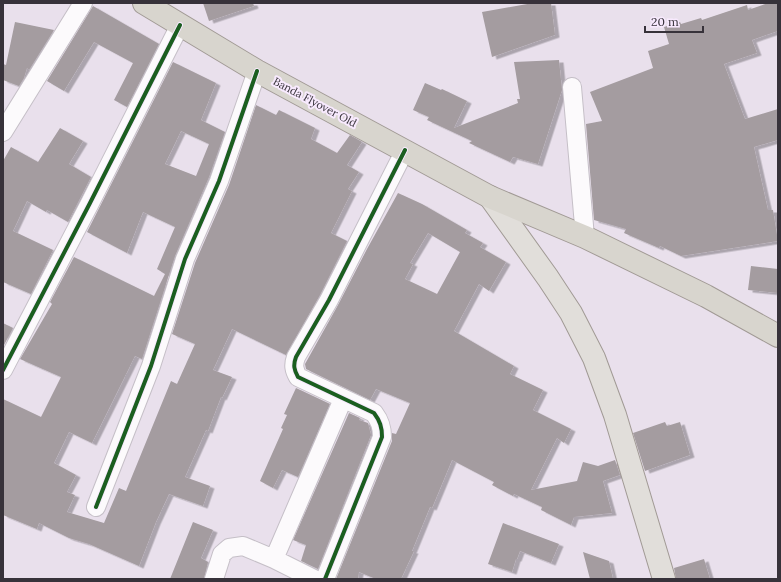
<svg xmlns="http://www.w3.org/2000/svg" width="781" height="582" font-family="Lora,serif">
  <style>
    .building { fill: #a49ca0; fill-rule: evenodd; filter: url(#shadow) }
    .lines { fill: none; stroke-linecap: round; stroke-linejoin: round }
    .minor-casing { stroke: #c5bfc7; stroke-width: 20 }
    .primary-casing { stroke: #a19a95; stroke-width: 24 }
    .trunk-casing { stroke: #a19a95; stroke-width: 24 }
    .minor { stroke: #fcfafc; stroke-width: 18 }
    .primary { stroke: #e1deda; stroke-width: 22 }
    .trunk { stroke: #d8d5ce; stroke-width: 22 }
    .cycleway-casing { stroke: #f8eafe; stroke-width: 6 }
    .cycleway { stroke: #1b5e20; stroke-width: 4 }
    .labels { text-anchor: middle; stroke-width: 4; stroke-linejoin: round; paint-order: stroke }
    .street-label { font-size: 11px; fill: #37323a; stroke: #f8eafe }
  </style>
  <defs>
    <filter id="shadow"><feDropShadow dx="4.5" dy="2.5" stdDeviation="0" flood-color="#0004"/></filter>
  </defs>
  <rect width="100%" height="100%" fill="#e9e0ec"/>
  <path class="building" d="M203,3H253L254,6L209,21Z
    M533,3H551L555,35L492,57L482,12Z
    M768,3H778V31L752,40L757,53L724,64L745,119L778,109V140L754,147L768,210H773L778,241L681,256L660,246L659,248L624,233L626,229L594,220L586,124L602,121L590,92L653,68L648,51L669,44L664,27L680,22L681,24L701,18L702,20L747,5L748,10Z
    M93,6L159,44L127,107L114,100L133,63L94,42L64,91L47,81Z
    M15,22L54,30L29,70L27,68L24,78L19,86L3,80V64L6,65Z
    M559,60L562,90L538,164L513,157L510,162L469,143L472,141L427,120L429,117L413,110L425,83L441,90L442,89L467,101L454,128L518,103L517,99H520L514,62Z
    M173,62L216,83L201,120L225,132L209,177L175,256L142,359L135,356L92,443L69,432L54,463L76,475L67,492L75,495L67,512L104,523L119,488L126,491L171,381L177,384L195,344L172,334L195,263L229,185L256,105L276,115L279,110L315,128L311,139L337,153L350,135L362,142L347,165L359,172L348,189L352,191L331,233L347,241L320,295L286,355L232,329L213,370L232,377L222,398L221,397L208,431L206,430L185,477L210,486L203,506L169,494L156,522L139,566L89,544L69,538L39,523L37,529L3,515V399L41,417L61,377L20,359L52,304L50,302L74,257L154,296L165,274L157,269L175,227L143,212L127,253L87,232ZM181,131L209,144L196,176L165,164Z
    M60,128L83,141L69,164L91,177L68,222L47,210L46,212L27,201L13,231L53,250L31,294L3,282V161L11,147L38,162Z
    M398,193L422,204L467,230L465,233L483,243L480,247L506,262L489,291L479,284L454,331L514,366L510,374L543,390L533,410L571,429L564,443L557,438L531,490L577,481L583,462L598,466L615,460L620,475L603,481L612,513L574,517L571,525L541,510L542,507L514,494L513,496L492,485L494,482L452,460L432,508L430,507L412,551H414L401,579H376L359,572L358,579H336L392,441V433L396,434L410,403L376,389L370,400L306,369L305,364L338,305L367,249ZM428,233L460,252L437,294L405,279L413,264L410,263Z
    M751,266L778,269V293L748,290Z
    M3,323L13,328L3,347Z
    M296,388L330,404L298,477L282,470L273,488L260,481L283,429L281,428L287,415L284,414Z
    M349,413L360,418L359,420L368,423L371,435L318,569L301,561L306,545L293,540Z
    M665,422L667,426L680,422L690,455L645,471L633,433Z
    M193,522L213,530L201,558L208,562L204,579H170Z
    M503,523L559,544L551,563L520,551L517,559H516L512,572L488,564Z
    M583,552L609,561L613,579H590Z
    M704,559L710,579H676L674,568Z"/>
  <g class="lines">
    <g class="minor-casing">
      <path id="minor" d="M572,87L585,237
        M3,132L83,3
        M3,370L90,203L180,25
        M96,507L151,366L185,259L219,181L257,71
        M274,559L343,399
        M214,579L222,554L229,548L243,546L274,559L314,579
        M325,579L382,437C382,427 380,421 374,413L298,377C294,370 293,365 296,357L329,300L405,150"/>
    </g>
    <g class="primary-casing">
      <path id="primary" d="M490,197L548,278L571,313L594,358L615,415L664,579"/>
    </g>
    <g class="trunk-casing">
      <path id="trunk" d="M144,3L257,71L490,197L585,237L706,296L778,336"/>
    </g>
    <use href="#minor" class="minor"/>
    <use href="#primary" class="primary"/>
    <use href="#trunk" class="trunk"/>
    <g class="cycleway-casing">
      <path id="cycleway" d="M3,370L90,203L180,25
        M96,507L151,366L185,259L219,181L257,71
        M325,579L382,437C382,427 380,421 374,413L298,377C294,370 293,365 296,357L329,300L405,150"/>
    </g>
    <use href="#cycleway" class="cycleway"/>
  </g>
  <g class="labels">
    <g class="street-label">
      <text transform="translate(315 102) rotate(28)" y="4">Banda Flyover Old</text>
    </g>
  </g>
  <rect width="781" height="582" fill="none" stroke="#37323a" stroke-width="8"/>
  <path d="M645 26v6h58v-6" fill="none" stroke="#37323a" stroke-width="2"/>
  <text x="651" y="26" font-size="12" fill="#37323a" stroke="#f8eafe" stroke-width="3" paint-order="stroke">20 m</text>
</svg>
